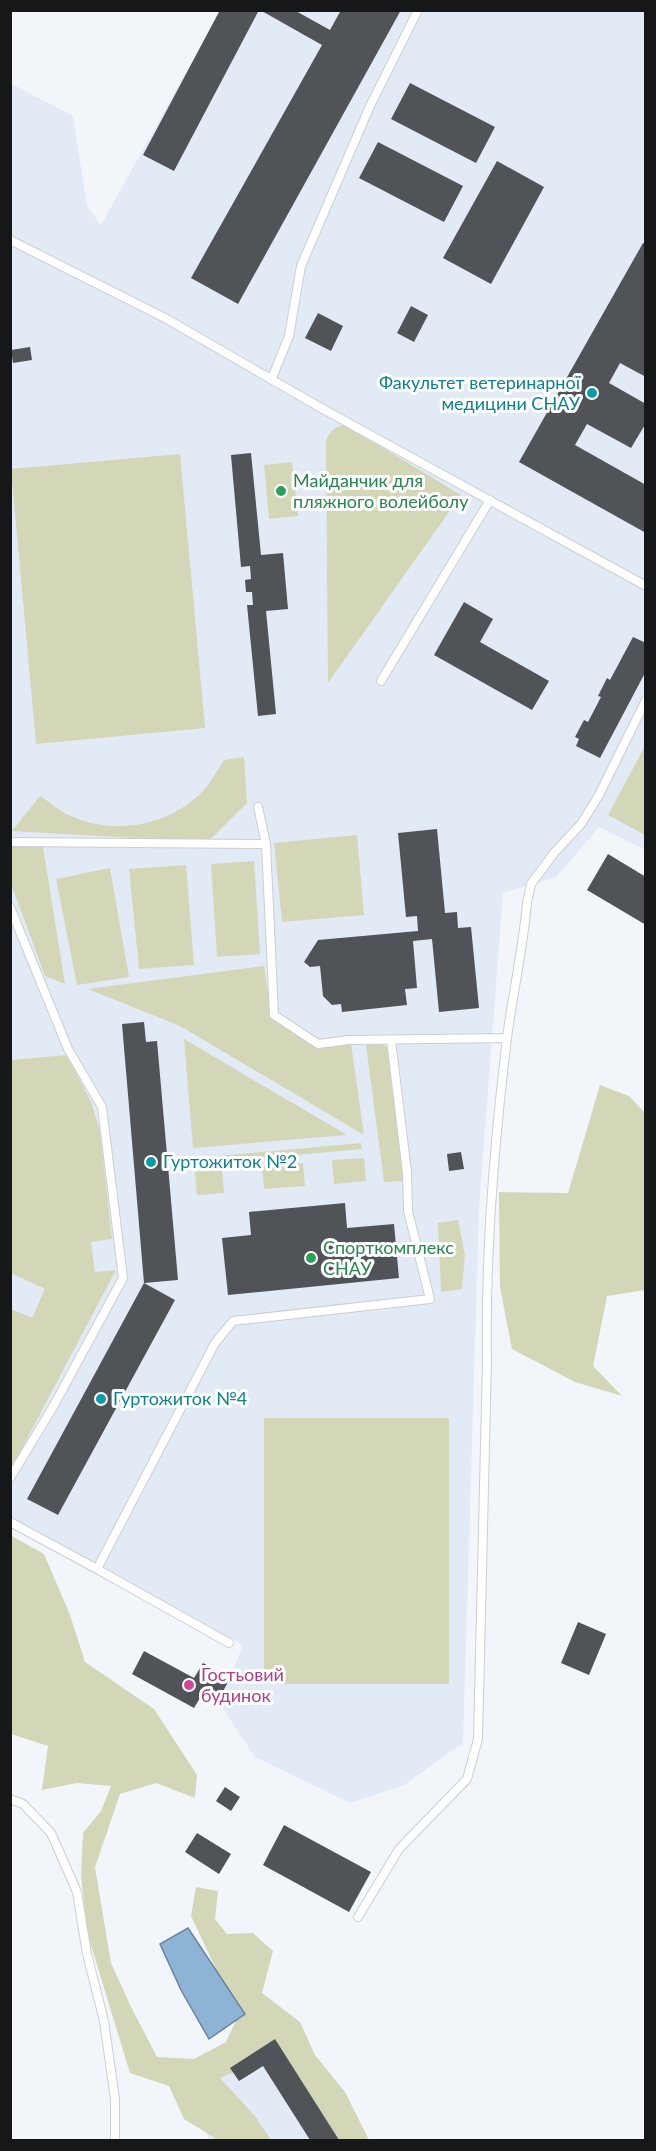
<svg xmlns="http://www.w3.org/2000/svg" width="656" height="2151" font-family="Lato,sans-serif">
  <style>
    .built { fill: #e2eaf5 }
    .green { fill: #d3d7b8 }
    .water { fill: #8eb4d5; stroke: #6a859d; stroke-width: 1.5 }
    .building { fill: #505357 }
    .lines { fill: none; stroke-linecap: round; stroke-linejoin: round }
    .lane-casing { stroke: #cbced2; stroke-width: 10 }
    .lane { stroke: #fff; stroke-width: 8 }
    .culture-dot { fill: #0f9aa8; stroke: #fff; stroke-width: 2 }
    .leisure-dot { fill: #2e9e5b; stroke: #fff; stroke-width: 2 }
    .hotel-dot { fill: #d1479c; stroke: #fff; stroke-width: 2 }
    .labels { text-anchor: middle; stroke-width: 6; stroke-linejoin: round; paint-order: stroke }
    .culture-label { font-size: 18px; fill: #0d838f; stroke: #fff; text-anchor: start }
    .leisure-label { font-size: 18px; fill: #27864d; stroke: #fff; text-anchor: start }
    .hotel-label { font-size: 18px; fill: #b23c85; stroke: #fff; text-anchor: start }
  </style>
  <rect width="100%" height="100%" fill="#f2f6fa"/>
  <path class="built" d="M220,11H645V850L599,827L556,877L503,893L479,1209L463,1743L404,1785L350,1803L255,1757L218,1701L230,1678L243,1645L125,1580L119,1587L11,1528L10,83L73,116L87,206L101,225Z
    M277,2027L357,2140H209L190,2076Z"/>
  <path class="green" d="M345,425L461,495L328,683L326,441C330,431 334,427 345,425Z
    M180,454L205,728L36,744L11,469Z
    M292,462L298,516L269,519L264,465Z
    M645,746V835L608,815Z
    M244,757L247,803L214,836L204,842L12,831L40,796C50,802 60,812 71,816C115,836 169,826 203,791C211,783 217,770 224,760Z
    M357,835L364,915L282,922L274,843Z
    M11,847H43L65,984L45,976L11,884Z
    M254,861L260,954L217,957L211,864Z
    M186,865L194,965L139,969L129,869Z
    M110,868L129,977L77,985L56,879Z
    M264,966L271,1012L323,1045L351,1044L364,1135L180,1026L88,989Z
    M184,1039L347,1135L193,1148Z
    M378,1044C387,1045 392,1050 397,1057L411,1171L402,1181L384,1182L366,1045Z
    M67,1055L91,1102L100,1131L112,1239L91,1242L95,1272L116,1270L11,1469V1309L32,1318L45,1289L11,1273V1060Z
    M600,1085L629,1096L645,1113V1290L607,1296L593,1366L622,1396L575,1382L512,1349L500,1287L499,1192L568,1193Z
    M361,1143L362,1149L197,1164L196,1158Z
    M364,1158L366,1181L334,1184L332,1160Z
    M303,1163L305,1186L264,1189L262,1166Z
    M222,1170L224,1193L197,1195L195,1172Z
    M458,1220L465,1254L462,1289L441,1292L438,1223Z
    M264,1418H449V1684H264Z
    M10,1535L44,1554L70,1615L85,1662L154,1709L197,1775L195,1798L156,1783L120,1794L95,1867L111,1963L131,2007L157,2057L194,2059L226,2042L238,2016L191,1916L196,1887L218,1891L215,1919L227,1934L253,1933L273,1951L262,1993L300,2022L315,2055L345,2092L369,2140H323L317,2128L268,2058L220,2078L255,2116L271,2140H218L184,2119L169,2086L130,2073L87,1932L81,1875L83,1833L101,1811L111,1786L77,1783L42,1790L48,1746L11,1734Z"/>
  <path class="water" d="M188,1928L245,2014L209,2039L181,1990L160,1944Z"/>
  <path class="building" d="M220,10H259L174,171L143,155Z
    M260,10H294L330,30L341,10H401L238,304L191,278L322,45Z
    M410,83L495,127L476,163L391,119Z
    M378,142L463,186L444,222L359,178Z
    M497,161L544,187L491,284L443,258Z
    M643,243L646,244V377L620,363L609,383L646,404V423L631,448L587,424L575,445L646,485V533L519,462Z
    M411,306L428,315L414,342L397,333Z
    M318,313L343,326L331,351L305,338Z
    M30,347L32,360L13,363L11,350Z
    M251,453L261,555L283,553L288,609L266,611L276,714L258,716L247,605H253L252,592H246L245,580L251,579L250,566L241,567L231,455Z
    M464,602L493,619L480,642L549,681L532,710L434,655Z
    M633,637L646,643V671L600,758L576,746L579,739L575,737L584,720L588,722L601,697L598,696L607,678L610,680Z
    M437,829L445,913L457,912L458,928L471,927L479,1008L439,1012L432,939L413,941L417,988L405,989L407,1005L342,1012L341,1004L332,1005L323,996L320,966L310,967L304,962L318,940L418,931L417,916L406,917L398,833Z
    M608,854L646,877V925L587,890Z
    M144,1022L146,1042L157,1041L178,1280L144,1283L175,1300L58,1515L27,1499L144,1283L122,1024Z
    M461,1152L464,1169L449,1171L447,1154Z
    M345,1203L347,1228L394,1224L399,1278L228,1295L222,1238L251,1235L249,1212Z
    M578,1622L606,1634L589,1675L561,1663Z
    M144,1651L194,1678L203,1663L230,1678L218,1701L203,1693L194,1708L132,1674Z
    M225,1787L240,1797L231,1811L216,1801Z
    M284,1825L371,1872L349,1912L263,1865Z
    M197,1833L231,1854L219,1874L185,1852Z
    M275,2039L339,2140H310L263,2066L239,2081L230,2068Z"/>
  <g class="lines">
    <g class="lane-casing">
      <path id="lane" d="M10,240L165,318L323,409L646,586
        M272,378L289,336L301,266L370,106L418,10
        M381,681L490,500
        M258,807L266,844
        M10,842L266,844L274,1015L318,1044L349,1040L507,1038
        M10,907L68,1049L102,1107L123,1278L53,1407L10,1478
        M10,1522L97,1569L215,1343L233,1321L430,1299L408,1211L407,1172L391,1040
        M97,1569L229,1643
        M10,1799L23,1804L51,1833L77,1892L87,1954L104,2021L115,2099V2140
        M358,1917L399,1849L467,1779L478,1739L487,1361C485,1253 494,1145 507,1038C513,993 523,948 527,903L531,884L554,853L581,824L599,795L646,700"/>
    </g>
    <use href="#lane" class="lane"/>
  </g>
  <g class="culture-dot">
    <circle cx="592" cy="393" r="6"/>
    <circle cx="151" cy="1162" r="6"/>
    <circle cx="101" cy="1399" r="6"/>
  </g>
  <g class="leisure-dot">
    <circle cx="281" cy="491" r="6"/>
    <circle cx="311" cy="1258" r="6"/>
  </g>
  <circle class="hotel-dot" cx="189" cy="1685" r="6"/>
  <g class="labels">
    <g class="culture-label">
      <text x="580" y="389" text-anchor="end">Факультет ветеринарної<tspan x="580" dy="21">медицини СНАУ</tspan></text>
      <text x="163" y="1168">Гуртожиток №2</text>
      <text x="113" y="1405">Гуртожиток №4</text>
    </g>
    <g class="leisure-label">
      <text x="293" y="487">Майданчик для<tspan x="293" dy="21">пляжного волейболу</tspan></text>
      <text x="323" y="1254">Спорткомплекс<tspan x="323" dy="21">СНАУ</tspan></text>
    </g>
    <g class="hotel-label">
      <text x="201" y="1681">Гостьовий<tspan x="201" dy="21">будинок</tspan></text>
    </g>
  </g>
  <rect width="656" height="2151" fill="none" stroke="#161719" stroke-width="24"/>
</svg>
